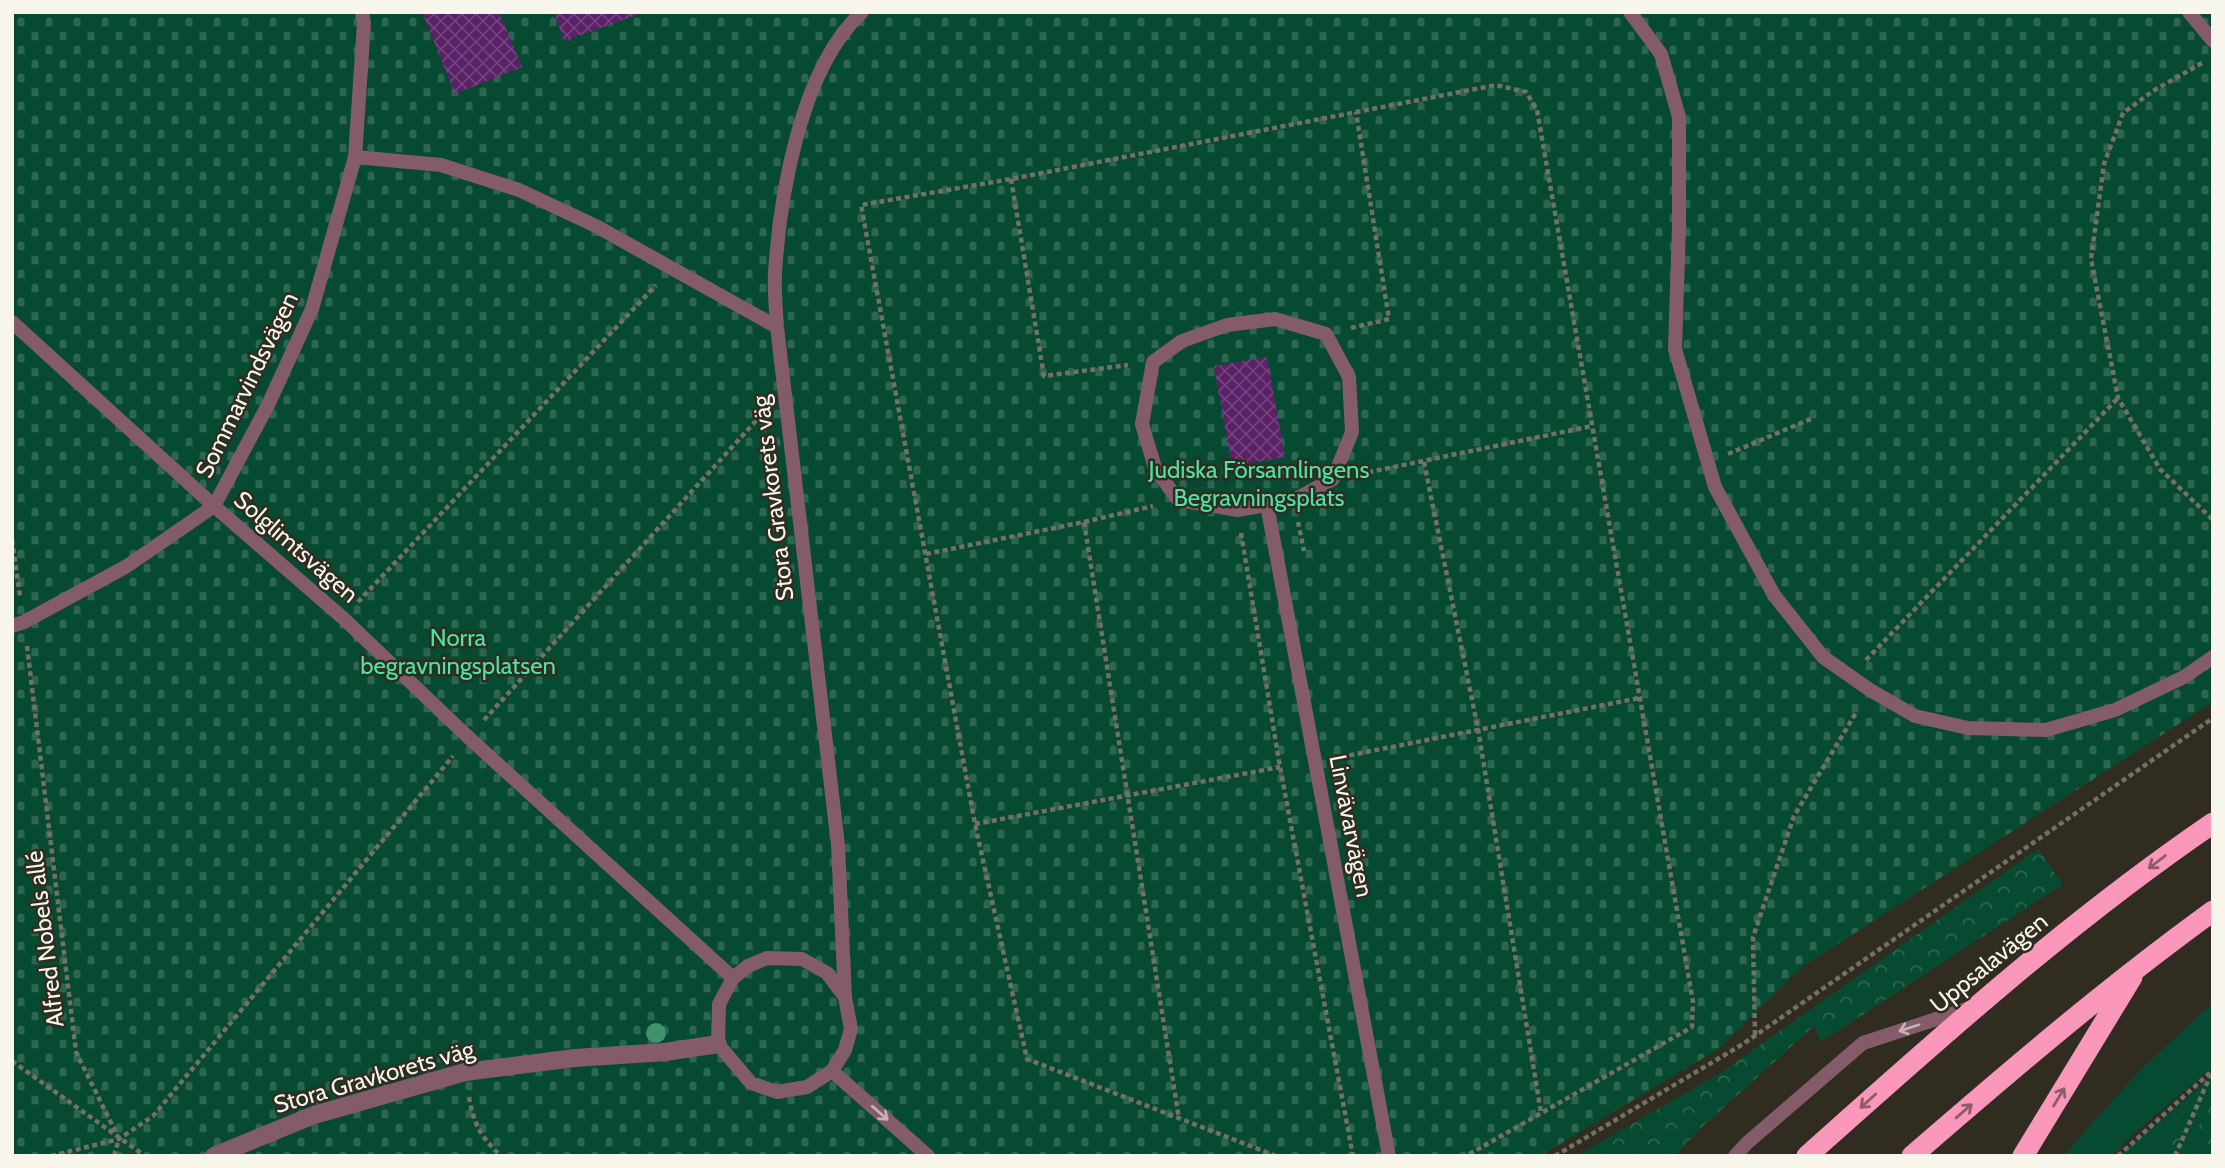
<svg xmlns="http://www.w3.org/2000/svg" width="2225" height="1168" font-family="Cabin,sans-serif">
  <style>
    .green { fill: #074a32 }
    .forest { fill: url(#forest-crowns) }
    .cemetery { fill: url(#cemetery-stones) }
    .building { fill: url(#building-cross-hatch) }
    .lines { fill: none; stroke-linecap: round; stroke-linejoin: round }
    .path { stroke: #737165; stroke-width: 4.5; stroke-dasharray: 5 3.5; stroke-linecap: butt }
    .lane { stroke: #845b68; stroke-width: 14 }
    .street { stroke: #845b68; stroke-width: 18 }
    .highway { stroke: #fa97ba; stroke-width: 21 }
    .tree { fill: #3f926a }
    .oneway { stroke: #8b5d65 }
    .oneway2 { stroke: #c3b0b1 }
    .labels { text-anchor: middle; stroke-width: 5; stroke-linejoin: round; paint-order: stroke }
    .street-label { font-size: 24px; fill: #f7f5ec; stroke: #302d20 }
    .park-label { font-size: 24px; fill: #4be4a7; stroke: #302d20 }
  </style>
  <defs>
    <pattern id="forest-crowns" width="20" height="18" patternUnits="userSpaceOnUse" patternTransform="scale(1.75)"><rect width="20" height="18" fill="#074a32"/><path d="M2 6a3 3 0 1 1 6 0M12 15a3 3 0 1 1 6 0" fill="none" stroke="#2c6550"/></pattern>
    <pattern id="cemetery-stones" width="16" height="16" patternUnits="userSpaceOnUse" patternTransform="scale(1.75)"><rect width="16" height="16" fill="#074a32"/><path d="M2 7V4a2 2 0 0 1 4 0v3zM10 15v-3a2 2 0 0 1 4 0v3z" fill="#2c6550"/></pattern>
    <pattern id="building-cross-hatch" width="8" height="8" patternUnits="userSpaceOnUse" patternTransform="scale(1.75)"><rect width="8" height="8" fill="#5a2166"/><path d="M0 0l8 8M0 8l8-8" fill="none" stroke="#72427c"/></pattern>
  </defs>
  <rect width="100%" height="100%" fill="#302d20"/>
  <path class="green" d="M2213,1003V1067L2133,1134L2112,1156H2063L2140,1070Z
    M2213,1076V1156H2121L2134,1142Z"/>
  <path class="forest" d="M2038,849L2063,884L1821,1042L1814,1026L1702,1127L1675,1156H1577L1725,1070Z
    M2213,1090V1156H2186L2190,1148Z
    M2185,1110L2181,1139L2169,1156H2140Z"/>
  <path class="cemetery" d="M12,12H2213V702L1802,967L1720,1048L1540,1156H12Z"/>
  <path class="building" d="M422,12H499L522,67L455,94Z
    M554,12H636L637,15L564,41Z
    M1267,357L1285,457L1232,466L1214,366Z"/>
  <g class="lines">
    <path class="path" d="M2202,63L2153,91L2123,113L2104,164L2091,259L2118,398L2160,469L2213,520
      M1011,179L1044,376L1128,365
      M1351,328L1389,319L1356,112
      M1728,454L1813,418
      M1424,462L1478,729L1541,1113
      M1360,474L1592,426
      M1084,522L1179,1119
      M1298,522L1304,551
      M1241,533L1280,767L1353,1156
      M12,540L20,596
      M926,554L1084,522L1153,506
      M358,602L656,285
      M27,646L76,1052L119,1139L114,1156
      M1866,660L2118,398
      M484,720L763,413
      M1341,757L1639,698
      M975,824L1280,767
      M1755,1035L1753,937L1794,816L1857,711
      M12,1061L145,1156
      M469,1097C474,1125 481,1137 501,1156
      M51,1156L119,1139L153,1116L453,756
      M1276,1156L1027,1059L975,824L861,205L1011,179L1496,85L1526,92L1537,110L1693,1002L1692,1027L1466,1156
      M1555,1156L1743,1044L2213,718
      M2118,1156L2213,1070
      M2175,1156L2211,1074"/>
    <path class="lane" d="M1630,12L1661,54L1679,117V226L1675,349L1715,487L1774,595L1823,657L1870,690L1915,716L1968,728L2046,730L2115,710L2184,677L2213,657
      M2189,12L2213,41
      M355,157L441,165L519,190L596,226L777,327
      M1275,319L1326,334L1349,377L1352,432L1333,479L1294,500L1238,510L1178,500L1155,468L1142,424L1153,362L1182,341L1227,325Z
      M12,322L214,506L343,618L468,737L733,978
      M1267,505L1389,1156
      M12,626L24,622L127,566L214,506L268,405L312,309L355,157L364,23L362,12
      M845,997L827,973L802,959L767,958L748,966L733,978L719,1004L718,1044L751,1083L777,1092L807,1087L832,1071L845,1050L851,1029L845,997L838,845L777,327C776,310 774,291 775,273C780,194 801,68 862,12
      M832,1071L928,1156
      M1735,1156L1747,1143L1863,1043L1970,1008"/>
    <path class="street" d="M214,1156L314,1115L465,1072L575,1058L665,1052L718,1044"/>
    <path class="highway" d="M1807,1156C1938,1039 2068,922 2213,823
      M1912,1156C2010,1071 2108,987 2213,911
      M2023,1156L2132,977"/>
  </g>
  <circle class="tree" cx="656" cy="1033" r="10"/>
  <defs><path id="oneway-shaft" d="M-6 0H5M1.5-3L5.5 0L1.5 3" fill="none" stroke-width="1.6" stroke-linecap="round" stroke-linejoin="round" transform="scale(1.75)"/></defs>
  <g class="oneway">
    <use href="#oneway-shaft" transform="translate(2157 862) rotate(143)"/>
    <use href="#oneway-shaft" transform="translate(2059 1097) rotate(-59)"/>
    <use href="#oneway-shaft" transform="translate(1868 1101) rotate(138)"/>
    <use href="#oneway-shaft" transform="translate(1964 1111) rotate(-41)"/>
  </g>
  <g class="oneway2">
    <use href="#oneway-shaft" transform="translate(1909 1028) rotate(162)"/>
    <use href="#oneway-shaft" transform="translate(880 1113) rotate(41)"/>
  </g>
  <g class="labels">
    <g class="street-label">
      <text transform="translate(247 385) rotate(-64)" y="8">Sommarvindsvägen</text>
      <text transform="translate(773 498) rotate(-97)" y="8">Stora Gravkorets väg</text>
      <text transform="translate(296 547) rotate(41)" y="8">Solglimtsvägen</text>
      <text transform="translate(1351 826) rotate(79)" y="8">Linvävarvägen</text>
      <text transform="translate(45 939) rotate(-97)" y="8">Alfred Nobels allé</text>
      <text transform="translate(1989 963) rotate(-39)" y="8">Uppsalavägen</text>
      <text transform="translate(374 1077) rotate(-16)" y="8">Stora Gravkorets väg</text>
    </g>
    <g class="park-label">
      <text x="1259" y="478">Judiska Församlingens<tspan x="1259" dy="28">Begravningsplats</tspan></text>
      <text x="458" y="646">Norra<tspan x="458" dy="28">begravningsplatsen</tspan></text>
    </g>
  </g>
  <rect width="2225" height="1168" fill="none" stroke="#f7f5ec" stroke-width="28"/>
</svg>
